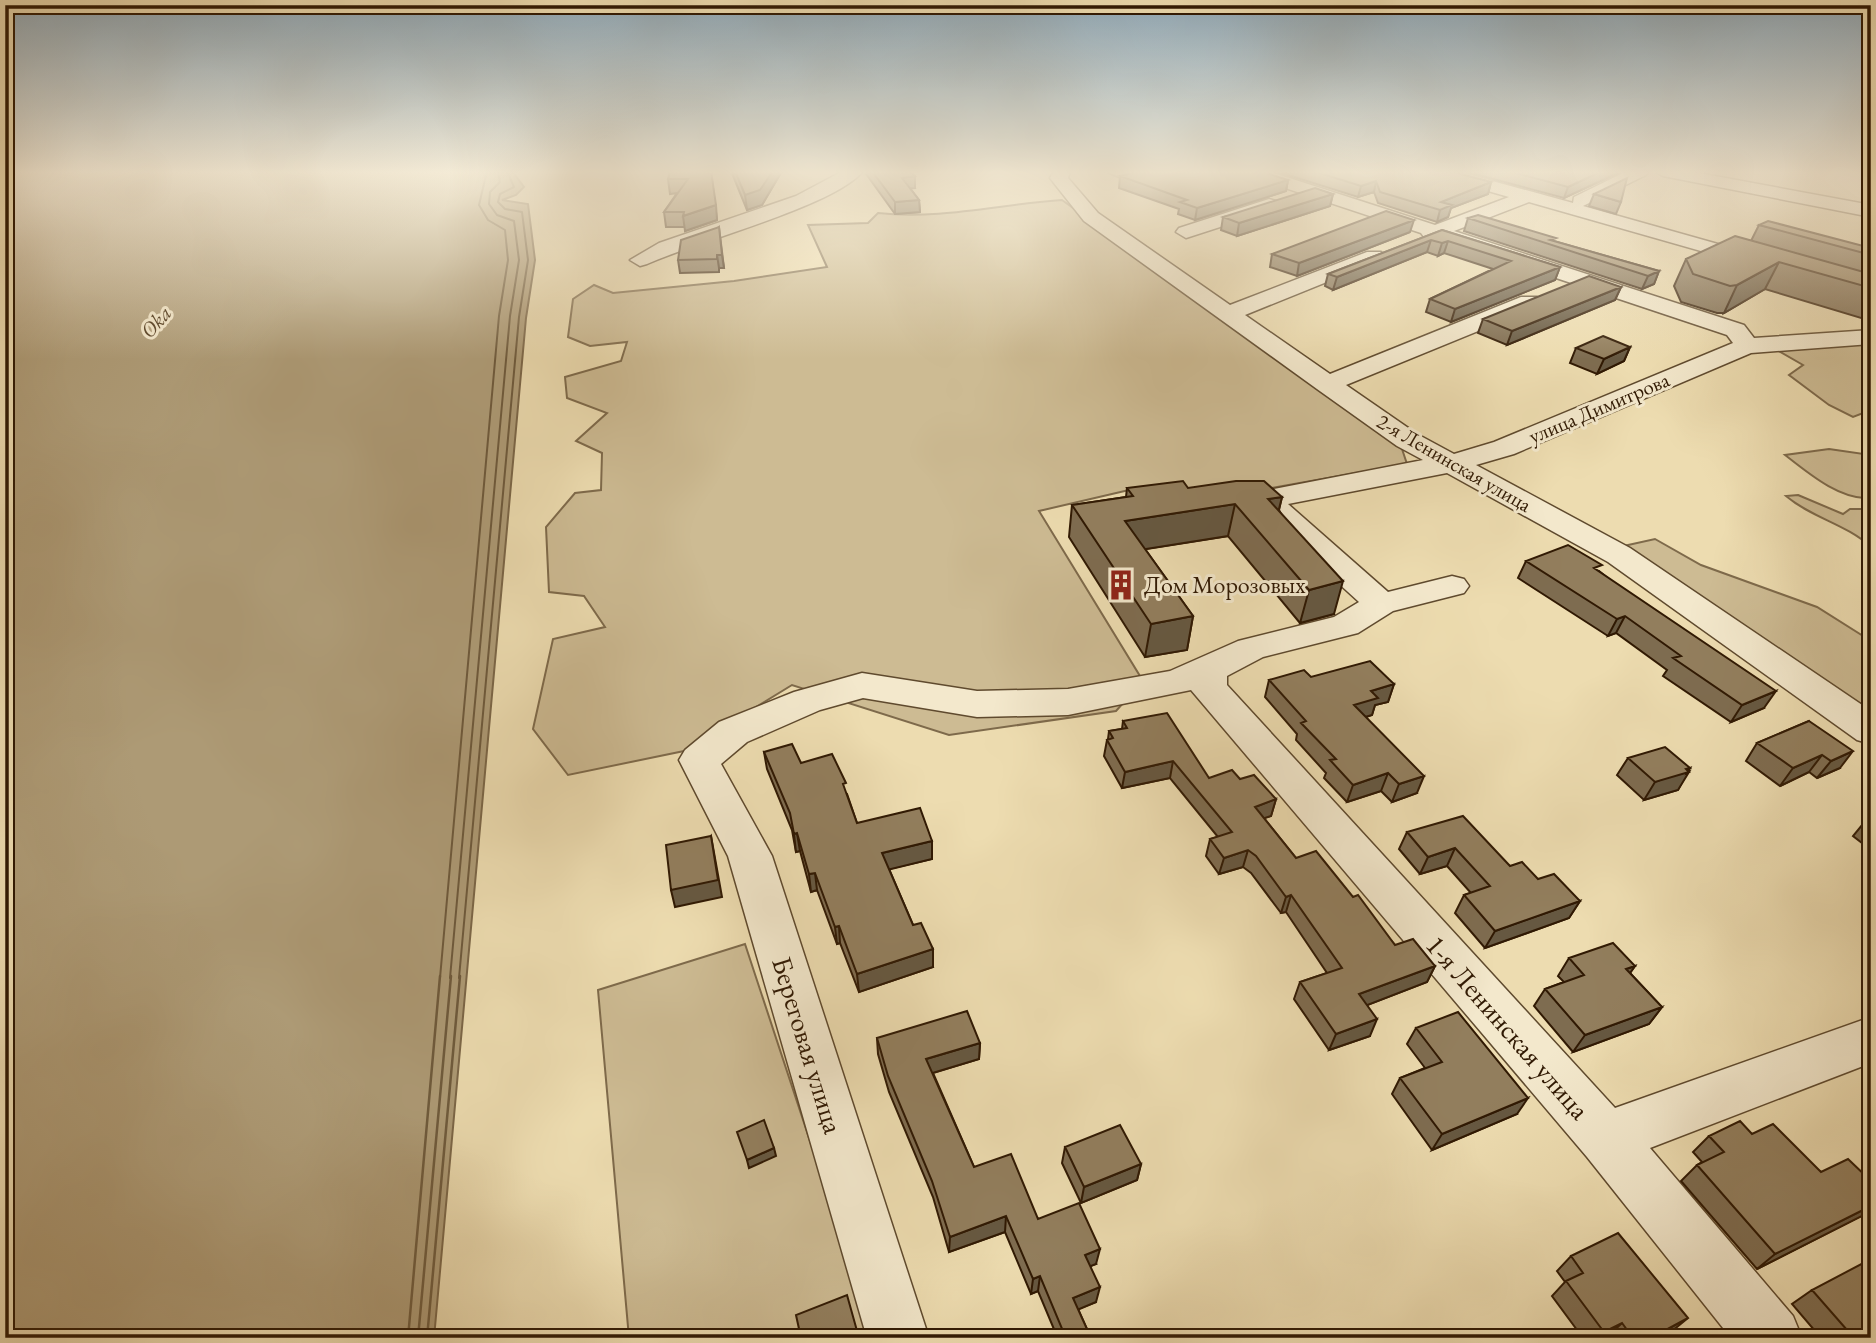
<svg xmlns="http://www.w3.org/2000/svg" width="1876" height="1343" font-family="'EB Garamond',serif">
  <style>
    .green { fill: #cdbb93; stroke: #7e6a4b; stroke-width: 2 }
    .water { fill: #ad9a75; stroke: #7b6647; stroke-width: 2 }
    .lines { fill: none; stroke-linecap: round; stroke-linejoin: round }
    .shore-far1 { stroke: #6e5a3c; stroke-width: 2 }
    .shore { stroke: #6e5a3c; stroke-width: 2.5 }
    .minor-casing { stroke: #5f4a2e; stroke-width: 3 }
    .minor { fill: #f3e8cc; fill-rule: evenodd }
    .wall { fill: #7e6c50; stroke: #301903; stroke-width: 2 }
    .shaded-wall { fill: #665841; stroke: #301903; stroke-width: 2 }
    .building { fill: #927e5d; stroke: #301903; stroke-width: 2 }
    .labels { text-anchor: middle; stroke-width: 6; stroke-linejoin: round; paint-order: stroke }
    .far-water-label { font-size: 21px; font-style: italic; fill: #624d31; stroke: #f3e8cc }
    .far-street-label { font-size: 21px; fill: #301903; stroke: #f3e8cc }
    .poi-label { font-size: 24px; fill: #301903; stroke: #f3e8cc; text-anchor: start }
    .near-street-label { font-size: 28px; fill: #301903; stroke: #f3e8cc }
  </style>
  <rect width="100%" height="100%" fill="#eddcb0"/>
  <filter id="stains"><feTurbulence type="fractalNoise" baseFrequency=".00286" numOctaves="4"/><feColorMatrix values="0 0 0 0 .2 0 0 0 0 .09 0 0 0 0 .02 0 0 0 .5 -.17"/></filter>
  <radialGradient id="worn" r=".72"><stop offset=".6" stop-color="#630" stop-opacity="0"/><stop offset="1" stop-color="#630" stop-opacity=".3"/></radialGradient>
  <path class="green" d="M1062,200L1401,446L1407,464L1238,494L1129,490L1039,511L1143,681L1116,711L949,735L792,685L684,751L568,775L533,729L553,639L605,627L584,596L549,592L546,527L575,493L601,490L602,453L576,441L607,413L567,398L565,377L621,361L627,342L590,346L568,337L573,299L594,285L613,293L734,281L827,267L808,225L868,223L878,213C939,220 1001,204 1062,200Z
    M1871,340V410L1853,417L1829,405L1789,375L1803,365L1775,349Z
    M1829,449L1871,455V498C1841,501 1808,473 1785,455Z
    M1798,495L1843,514L1850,509H1871V547C1846,524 1812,518 1786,496Z
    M1655,539L1701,565L1817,607L1871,641V719L1619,547Z
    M745,944L875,1338H629L598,990Z"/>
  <path class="water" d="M5,171H512L524,187L516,195L502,200L528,204L535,260L526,318L434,1338H5Z"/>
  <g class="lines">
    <path class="shore-far1" d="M440,978L499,316L508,260L505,230L488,220L479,205L487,171
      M450,978L510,316L519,260L514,221L497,215L489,204L490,192L500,182L498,171
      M459,978L519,317L528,260L522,212L505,209L498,202L500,194L514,187L507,171"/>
    <path class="shore" d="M408,1338L440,976
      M418,1338L451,976
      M427,1338L460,976"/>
    <g class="minor-casing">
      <path id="minor" d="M843,171L862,172C834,206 695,242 647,264L640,266L630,260L659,243L796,196Z
        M1054,171H1070L1068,178L1098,213L1230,305L1367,252H1381L1384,256L1381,260L1245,315L1330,374L1521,297H1537L1540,302L1537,307L1346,385L1417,434L1454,454L1494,442L1733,343L1727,335L1436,238L1424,237L1421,233L1246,175L1244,171H1268L1435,225L1509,197L1432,175L1430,171H1456L1573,203L1574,197L1627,171H1648L1646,175L1583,206L1764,257L1767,261L1764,265H1750L1529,202L1454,231L1744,325L1754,338L1871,330V344L1751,353L1514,454L1476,465L1630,548L1871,711V744L1857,740L1608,562L1447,473L1288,504L1388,592L1452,576L1464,579L1469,586L1464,593L1393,611L1358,633L1263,657L1227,676V685L1615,1108L1871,1017V1063L1650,1148L1793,1316L1802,1338H1731L1587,1157L1191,690L1068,715L977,717L863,698L820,710L747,742L721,764L772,856L929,1338H867L728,856L679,760L685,750L719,722L794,692L862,673L977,691L1068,689L1170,671L1238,641L1334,617L1359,602L1258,510L1248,512L1219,507L1215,501L1219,495L1248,494L1423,460L1397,446L1317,389L1084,221L1050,178Z
        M1105,171H1160L1157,175L1129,181Z
        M1654,171H1688L1871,205V217L1663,176Z
        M1269,199L1276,201L1278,205L1276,209L1186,238L1176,232L1179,228Z"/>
    </g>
    <use href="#minor" class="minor"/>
  </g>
  <path class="wall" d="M711,171L717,220L685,231V227H666L664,212L677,193L670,194L668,179Z
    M731,171H782L762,205L747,210Z
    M864,171H910L915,188H910L919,200L920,212L895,214Z
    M1275,171H1449L1491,182L1488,194L1451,208L1448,217L1437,222L1378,203L1374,192L1358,197Z
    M1464,171H1622L1564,198Z
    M1120,176L1288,180L1286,191L1195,220L1178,214L1179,209L1119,188Z
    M1333,194L1330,206L1237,236L1221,230L1223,217Z
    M1594,194L1621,202L1616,214L1589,206Z
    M1468,218L1554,241L1659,271L1654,284L1642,289L1464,231Z
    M1759,225L1871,248V321L1765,289L1724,313H1717L1681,302L1674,286L1686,259L1751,241Z
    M719,227L724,268H719V272L680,273L678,260Z
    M1442,230L1560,267L1555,280L1451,322L1426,312L1430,299L1493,269L1444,253L1438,256L1427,252L1333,290L1325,286L1328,274Z
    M1410,232L1297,276L1270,267L1272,254Z
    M1621,287L1615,300L1507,345L1478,333L1483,319Z
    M1630,347L1624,361L1597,374L1570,363L1576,348Z
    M1127,488H1188L1282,497L1279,510L1334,614L1300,623L1228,536L1145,549L1193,616L1187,650L1145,657L1069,537L1072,505L1126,497Z
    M1526,561L1599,571L1764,708L1731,722L1663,676L1667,670L1616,633L1608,636L1518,578Z
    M1311,677L1394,684L1388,702L1375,705L1372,715L1366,717L1417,793L1392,802L1381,791L1347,802L1324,778L1326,773L1296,740L1297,734L1265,697L1269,680Z
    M1123,721L1209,778L1240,779L1276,799L1271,816L1264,818L1296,858L1353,897L1395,945L1435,966L1427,982L1367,1005L1370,1036L1329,1050L1294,999L1300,982L1327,973L1286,912L1281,913L1251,873L1243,867L1219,874L1206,856L1210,839L1218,837L1170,778L1122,788L1104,756L1107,740L1108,739L1109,731L1122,729Z
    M1809,721L1840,768L1817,778L1809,772L1780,786L1746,761L1757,743Z
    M764,752L801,763L847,794L857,823L932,841V859L889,869L913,925L933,967L859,992L840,943L837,944L817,890L811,892L800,851L796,852L792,830L767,769Z
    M1628,758L1690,768L1678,790L1644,800L1617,775Z
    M1871,818V850L1853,836L1867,819Z
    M1407,832L1510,866L1580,901L1569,918L1485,948L1455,913L1464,895L1471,893L1447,866L1420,874L1399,849Z
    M1569,958L1635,966L1630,973L1662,1007L1649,1024L1573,1052L1534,1006L1545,989L1564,982L1558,976Z
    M1416,1028L1517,1114L1432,1150L1392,1094L1400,1078L1425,1068L1407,1044Z
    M877,1038L980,1043L979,1059L933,1073L974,1167L1038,1219L1096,1264L1090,1266L1096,1302L1078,1309L1091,1338L1056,1334L1038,1291L1031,1294L1005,1232L949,1252L933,1197L889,1092L878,1054Z
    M1752,1134L1821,1172L1871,1181V1211L1757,1269L1681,1181L1697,1165L1702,1162L1693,1152L1709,1136Z
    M1065,1147L1141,1164L1137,1180L1081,1203L1062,1163Z
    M1571,1256L1671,1332L1660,1338H1608L1607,1337L1583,1338L1552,1296L1565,1282L1557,1271Z
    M1812,1290L1871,1338H1821L1792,1304Z"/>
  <path class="shaded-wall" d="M773,171H782L762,205L747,210L745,195Z
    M1602,171H1622L1564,198L1568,187Z
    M915,176V188L902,189V178Z
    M1288,180L1286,191L1195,220L1197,208Z
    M1376,181L1374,192L1358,197L1361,186Z
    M1491,182L1488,194L1451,208L1448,217L1437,222L1440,210L1441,202Z
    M1333,194L1330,206L1237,236L1239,223Z
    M919,200L920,212L895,214V202Z
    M716,205L717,220L685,231L683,216Z
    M1414,220L1410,232L1297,276L1299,263Z
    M1431,240L1427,252L1333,290L1337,277Z
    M1448,241L1444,253L1438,256L1442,243Z
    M717,255H722L724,268H719Z
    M1779,262L1765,289L1724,313L1737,285Z
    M1560,267L1555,280L1451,322L1455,309Z
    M1659,271L1654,284L1642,289L1648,276Z
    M1621,287L1615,300L1507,345L1512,331Z
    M1630,347L1624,361L1597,374L1604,359Z
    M1282,497L1274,529L1268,499Z
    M1235,504L1228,536L1121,553L1125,521Z
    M1343,581L1334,614L1300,623L1309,590Z
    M1193,616L1187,650L1145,657L1151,624Z
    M1625,616L1616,633L1608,636L1617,619Z
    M1394,684L1388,702L1375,705L1372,715L1348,722L1354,705L1371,691Z
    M1776,691L1764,708L1731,722L1742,705Z
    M1853,751L1840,768L1817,778L1831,761Z
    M1822,755L1809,772L1780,786L1793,768Z
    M1173,761L1170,778L1122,788L1125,772Z
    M1690,768L1687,773L1689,772L1678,790L1644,800L1655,782Z
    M1388,773L1381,791L1347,802L1353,785Z
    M1424,776L1417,793L1392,802L1399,784Z
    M1276,799L1271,816L1250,823L1255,807Z
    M797,833L800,851L796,852L794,834Z
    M711,836L722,897L675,907L671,890Z
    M932,841V859L883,871L882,853Z
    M1455,848L1447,866L1420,874L1428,857Z
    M1248,850L1243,867L1219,874L1224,858Z
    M815,873L817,890L811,892L809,874Z
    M1291,895L1286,912L1281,913L1286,897Z
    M1580,901L1569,918L1485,948L1495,931Z
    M839,926L840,943L837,944L835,927Z
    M933,949V967L859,992L857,974Z
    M1435,966L1427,982L1352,1011L1359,994Z
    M1635,966L1623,983L1626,969Z
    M1662,1007L1649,1024L1573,1052L1585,1035Z
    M1377,1019L1370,1036L1329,1050L1336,1034Z
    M980,1043L979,1059L926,1075V1059Z
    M1528,1098L1517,1114L1432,1150L1442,1134Z
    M774,1148L776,1156L749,1168L747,1160Z
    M1141,1164L1137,1180L1081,1203L1084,1187Z
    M1871,1206V1211L1868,1213L1757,1269L1775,1254Z
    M1006,1216L1005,1232L949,1252L950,1237Z
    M1100,1249L1096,1264L1081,1270L1085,1255Z
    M1040,1276L1038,1291L1031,1294L1033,1279Z
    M1100,1287L1096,1302L1070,1313L1073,1298Z
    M1688,1318L1671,1332L1660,1338H1651Z
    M1622,1323L1607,1337L1598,1338L1604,1332Z"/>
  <path class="building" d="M670,171H711L716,205L683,216L684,212H664L688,179H668Z
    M735,171H773L760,190L745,195Z
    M872,171H910L915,176L902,178L919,200L895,202Z
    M1141,171H1260L1288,180L1197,208L1180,202L1187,200L1120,176Z
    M1313,171H1449L1491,182L1441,202L1452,205L1440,210L1380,192L1376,181L1361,186Z
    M1508,171H1602L1568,187Z
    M1627,178L1621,202L1594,194Z
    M1315,188L1333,194L1239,223L1223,217Z
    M1386,211L1414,220L1299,263L1272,254Z
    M1478,215L1556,238L1550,240L1659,271L1648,276L1468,218Z
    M1768,221L1871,248V255L1759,225Z
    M719,227L722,255H717V259L678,260L681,240Z
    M1442,230L1560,267L1455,309L1430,299L1511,261L1448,241L1442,243L1431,240L1337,277L1328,274Z
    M1735,236L1871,274V288L1779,262L1737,285L1730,286L1693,274L1686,259Z
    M1589,276L1621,287L1512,331L1483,319Z
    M1603,336L1630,347L1604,359L1576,348Z
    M1183,481L1188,488L1236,481H1264L1282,497L1268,499L1343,581L1309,590L1235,504L1125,521L1193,616L1151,624L1072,505L1133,496L1127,488Z
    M1568,545L1602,565L1594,568L1776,691L1742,705L1673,658L1681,656L1625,616L1617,619L1526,561Z
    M1370,661L1394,684L1371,691L1378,698L1354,705L1424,776L1399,784L1388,773L1353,785L1330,760L1336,759L1301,723L1306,721L1269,680L1304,670L1311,677Z
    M1167,713L1209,778L1232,770L1240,779L1254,775L1276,799L1255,807L1296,858L1316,851L1353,897L1358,895L1395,945L1413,939L1435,966L1359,994L1377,1019L1336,1034L1300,982L1342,968L1291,895L1286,897L1256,856L1248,850L1224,858L1210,839L1232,832L1173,761L1125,772L1107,740L1113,738L1109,731L1127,728L1123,721Z
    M1809,721L1853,751L1831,761L1822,755L1793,768L1757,743Z
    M792,744L801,763L832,754L846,783L843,784L857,823L920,808L932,841L882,853L913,925L921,923L933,949L857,974L839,926L835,927L815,873L809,874L797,833L794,834L790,813L764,752Z
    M1665,747L1690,768L1686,769L1689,772L1655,782L1628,758Z
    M1463,816L1510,866L1522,862L1538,879L1554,874L1580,901L1495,931L1464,895L1490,886L1455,848L1428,857L1407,832Z
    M711,836L718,880L671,890L666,845Z
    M1613,943L1635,966L1626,969L1662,1007L1585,1035L1545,989L1584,975L1569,958Z
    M967,1011L980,1043L926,1059L974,1167L1011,1154L1038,1219L1079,1203L1100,1249L1085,1255L1100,1287L1073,1298L1091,1338H1048L1063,1331L1040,1276L1033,1279L1006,1216L950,1237L932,1181L888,1076L877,1038Z
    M1458,1012L1528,1098L1442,1134L1400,1078L1442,1062L1416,1028Z
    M764,1120L774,1148L747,1160L737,1132Z
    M1740,1121L1752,1134L1773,1124L1821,1172L1848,1159L1871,1181V1206L1775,1254L1697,1165L1724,1152L1709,1136Z
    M1120,1125L1141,1164L1084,1187L1065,1147Z
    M1618,1233L1688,1318L1651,1338H1633L1622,1323L1604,1332L1566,1281L1583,1273L1571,1256Z
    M1871,1259V1338H1869L1864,1333L1854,1338L1812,1290Z
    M847,1295L859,1338H801L796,1315Z"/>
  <linearGradient id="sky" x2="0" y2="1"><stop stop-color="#90aaba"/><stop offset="0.48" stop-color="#f7efdb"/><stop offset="1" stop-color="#f7efdb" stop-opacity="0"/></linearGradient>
  <rect width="1876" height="359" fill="url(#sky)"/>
  <defs>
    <g id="building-bare" transform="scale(2.415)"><path d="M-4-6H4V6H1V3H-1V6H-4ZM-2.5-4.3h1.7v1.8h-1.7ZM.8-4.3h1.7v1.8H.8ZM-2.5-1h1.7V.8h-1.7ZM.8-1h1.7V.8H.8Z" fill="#8f2418" stroke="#f3e8cc" stroke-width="2.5" paint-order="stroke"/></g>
  </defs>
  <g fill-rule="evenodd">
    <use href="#building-bare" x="1121" y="585"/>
  </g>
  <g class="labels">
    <g class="far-water-label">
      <text transform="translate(156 322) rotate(-48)" y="7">Oka</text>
    </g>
    <g class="far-street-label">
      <text transform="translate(1599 408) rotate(-23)" y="7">улица Димитрова</text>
      <text transform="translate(1454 463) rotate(30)" y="7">2-я Ленинская улица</text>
    </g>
    <g class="poi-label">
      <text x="1144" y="593">Дом Морозовых</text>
    </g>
    <g class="near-street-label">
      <text transform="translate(1508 1027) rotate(49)" y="10">1-я Ленинская улица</text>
      <text transform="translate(808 1045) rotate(73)" y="10">Береговая улица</text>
    </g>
  </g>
  <rect width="1876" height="1343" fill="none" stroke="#eddcb0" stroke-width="28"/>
  <rect x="7" y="7" width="1862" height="1329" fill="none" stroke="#301903" stroke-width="3.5"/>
  <rect x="14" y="14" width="1848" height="1315" fill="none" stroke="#301903" stroke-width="2"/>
  <rect width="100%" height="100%" filter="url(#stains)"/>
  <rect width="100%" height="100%" fill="url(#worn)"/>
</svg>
